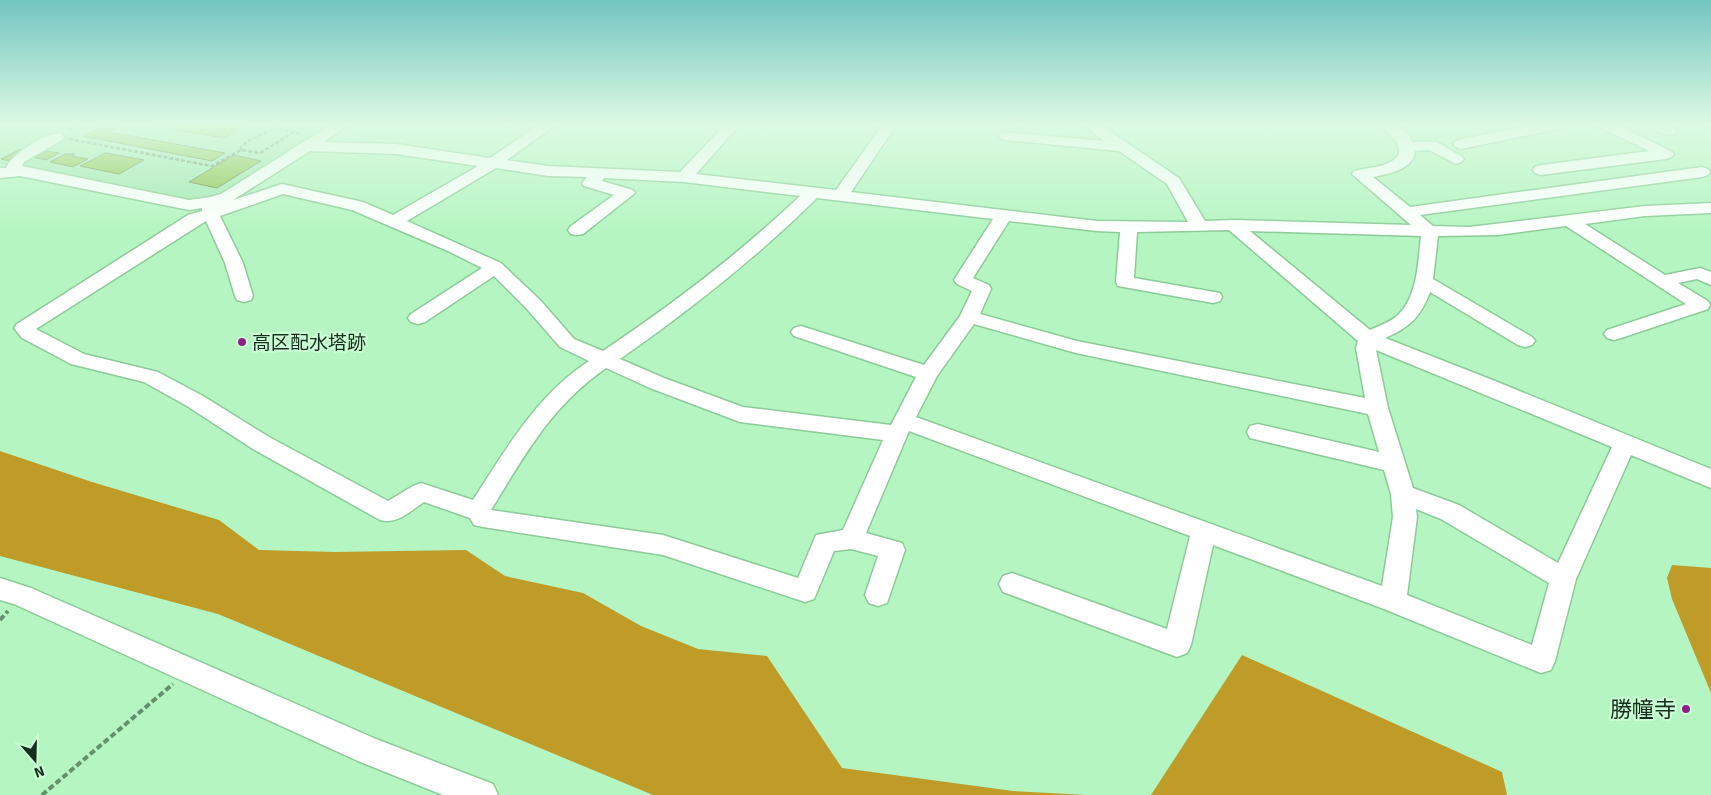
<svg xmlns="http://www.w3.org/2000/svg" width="1711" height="795" font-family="Signika,'Noto Sans JP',sans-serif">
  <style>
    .built { fill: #a2e8b1 }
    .forest { fill: #bf9b27 }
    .building { fill: #89c145; stroke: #638142 }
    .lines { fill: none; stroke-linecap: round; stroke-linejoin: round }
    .minor-casing { stroke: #8ccb99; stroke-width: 3 }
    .path-far1 { stroke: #63906d; stroke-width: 2.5; stroke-dasharray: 4 2; stroke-linecap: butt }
    .path { stroke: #63906d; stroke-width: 4; stroke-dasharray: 6 3; stroke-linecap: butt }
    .minor { fill: #fff; fill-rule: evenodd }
    .poi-dot { fill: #8c2287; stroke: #cbffd5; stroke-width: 2 }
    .labels { text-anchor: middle; stroke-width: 4.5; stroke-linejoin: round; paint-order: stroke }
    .poi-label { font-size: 19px; fill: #152f1c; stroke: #cbffd5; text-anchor: start }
    .near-poi-label { font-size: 22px; fill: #152f1c; stroke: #cbffd5; text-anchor: end }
  </style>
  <rect width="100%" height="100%" fill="#b4f5c1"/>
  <path class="built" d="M0,124H337L227,194L189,202L0,164Z"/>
  <path class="forest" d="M0,451L92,482L219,520L259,550L335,552L466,550L505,576L583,593L641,626L698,649L767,656L842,768L1013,791L1086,795H653L218,614L0,556Z
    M1672,565L1711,568V693L1672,599L1667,578Z
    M1242,655L1502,772L1507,795H1151Z"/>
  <path class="building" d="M107,124H124L109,132L225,153L212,161L83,136Z
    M143,124H247L224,138Z
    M21,149L31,151L10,161L1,159Z
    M45,151L59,153L46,160L32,157Z
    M106,153L144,160L119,174L80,166Z
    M65,154H75L72,156L88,159L73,167L50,162Z
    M234,155L261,161L217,188L189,182Z"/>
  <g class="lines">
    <g class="minor-casing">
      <path id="minor" d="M332,124H349L324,142L396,144L490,158L540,124H557L507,160L548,166L680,172L720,130L708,127L706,124H735L737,127L735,130L696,174L836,190L883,124H897L851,192L1097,221L1188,222L1167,184L1119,151L1006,140L1001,139L999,136L1001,133L1006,132L1104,141L1082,124H1099L1179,178L1205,221L1233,220L1411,225L1352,174L1354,171C1369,167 1390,168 1399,154C1400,137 1388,136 1379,124H1396L1407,133L1413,142H1437L1461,156L1464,159L1461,162L1456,164L1429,150L1415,151C1413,170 1388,174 1373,177L1410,207L1702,167L1708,169L1710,172L1708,175L1702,177L1420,215L1433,226L1469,227L1645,206L1711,203V213L1645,216L1585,224L1665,275L1700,268L1711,272V285L1697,279L1678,283L1708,301L1710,305L1708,309L1621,338L1614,340L1607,338L1604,334L1607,330L1686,304L1566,226L1498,235L1438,236L1433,279L1532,337L1535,341L1532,345L1525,347L1518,345L1430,292C1420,318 1410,327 1385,338L1495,381L1711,469V488L1631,455L1576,579L1555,661L1551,670L1541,673L1384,609L1213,545L1191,645L1187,653L1177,657L1003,592L999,584L1003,576L1012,573L1167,629L1190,536L909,431L866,533L902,543L905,550L887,603L878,606L869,603L865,595L878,556L851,549L834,551L814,599L805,602L663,555L483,527L474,525L470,518L424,502C410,511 397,525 380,520L253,449L187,406L144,382L71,364L22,338L14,328L17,324L188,215L202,211V208L189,210L20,176L0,178V168H6C11,155 48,130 62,134L64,137L62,140L24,162L22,166L189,200L210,197L221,194ZM310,151L396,154L478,166L393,215L363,202L282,184L233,200ZM496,168L548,176L587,177L582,183L584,186L614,195L571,226L568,230L571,234L577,235L583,234L635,193L633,190L602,181L604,178L684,182L800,196C739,254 673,304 603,351L574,339L541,301L501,263L407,221ZM283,194L352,210L448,251L482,268L411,314L408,318L411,322L418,324L425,322L494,276L527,309L560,347L589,361C537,395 506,449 473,500L421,483L413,486L388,501L269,437L203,396L158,372L84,354L36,329L206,221L225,263L235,296L237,300L244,302L251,300L253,296L243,263L220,216ZM817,198L993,219L954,280L957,284L972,291L960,316L924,365L801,326L794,328L791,332L794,336L916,377L891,425L743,407L664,378L620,359C690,310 756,258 817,198ZM1009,221L1097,231L1120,232L1116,282L1118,286L1213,303L1220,301L1222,297L1220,293L1134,278L1137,232L1229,230L1358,341L1356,348L1365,398L1077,341L980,314L991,289L989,285L973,278ZM1250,231L1421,236C1418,261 1418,297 1397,316C1390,322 1379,326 1370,330ZM974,324L1076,353L1368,414L1379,452L1258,424L1250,426L1247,432L1250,438L1258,440L1384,470L1391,494L1393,517L1382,586L916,417L937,376ZM1376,350L1612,447L1558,563L1459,505L1413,488L1388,408ZM606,368L650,388L740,422L883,440L843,530L816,535L798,578L663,535L491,510C525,455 551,406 606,368ZM1416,509L1441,519L1549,583L1532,645L1407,595L1417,517Z
        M1540,124H1569L1567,127L1562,128L1461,149L1456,147L1453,144L1456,141L1461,139Z
        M1597,124H1616L1671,151L1674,154L1671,157L1666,159L1541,175L1535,173L1533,170L1535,167L1541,165L1649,151L1599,127Z
        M1648,124H1667L1677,131L1675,134C1666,136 1654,131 1648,124Z
        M0,578L31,588L376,739L493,784L498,795H443L358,761L14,604L0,600Z"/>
    </g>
    <path class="path-far1" d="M282,124L275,128L301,134
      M69,130L81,124
      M69,139L212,166L241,150L260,153L294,132
      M241,150V147L250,140L275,128"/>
    <path class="path" d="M0,620L8,611
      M42,795L173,684"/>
    <use href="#minor" class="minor"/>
  </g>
  <linearGradient id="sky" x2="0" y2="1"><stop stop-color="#73c5c1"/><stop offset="0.53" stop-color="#ddfae3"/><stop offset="1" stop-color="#ddfae3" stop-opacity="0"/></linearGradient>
  <rect width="1711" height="235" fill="url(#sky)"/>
  <g class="poi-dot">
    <circle cx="242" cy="342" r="5"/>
    <circle cx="1686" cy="709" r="5"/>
  </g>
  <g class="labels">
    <g class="poi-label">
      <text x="252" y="349">高区配水塔跡</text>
    </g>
    <g class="near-poi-label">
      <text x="1676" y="717">勝幢寺</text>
    </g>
  </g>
  <g transform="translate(35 760) rotate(160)" stroke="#cbffd5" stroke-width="4" paint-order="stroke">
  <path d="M0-4L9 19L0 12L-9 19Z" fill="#152f1c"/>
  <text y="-8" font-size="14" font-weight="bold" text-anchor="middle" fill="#152f1c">N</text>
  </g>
</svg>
